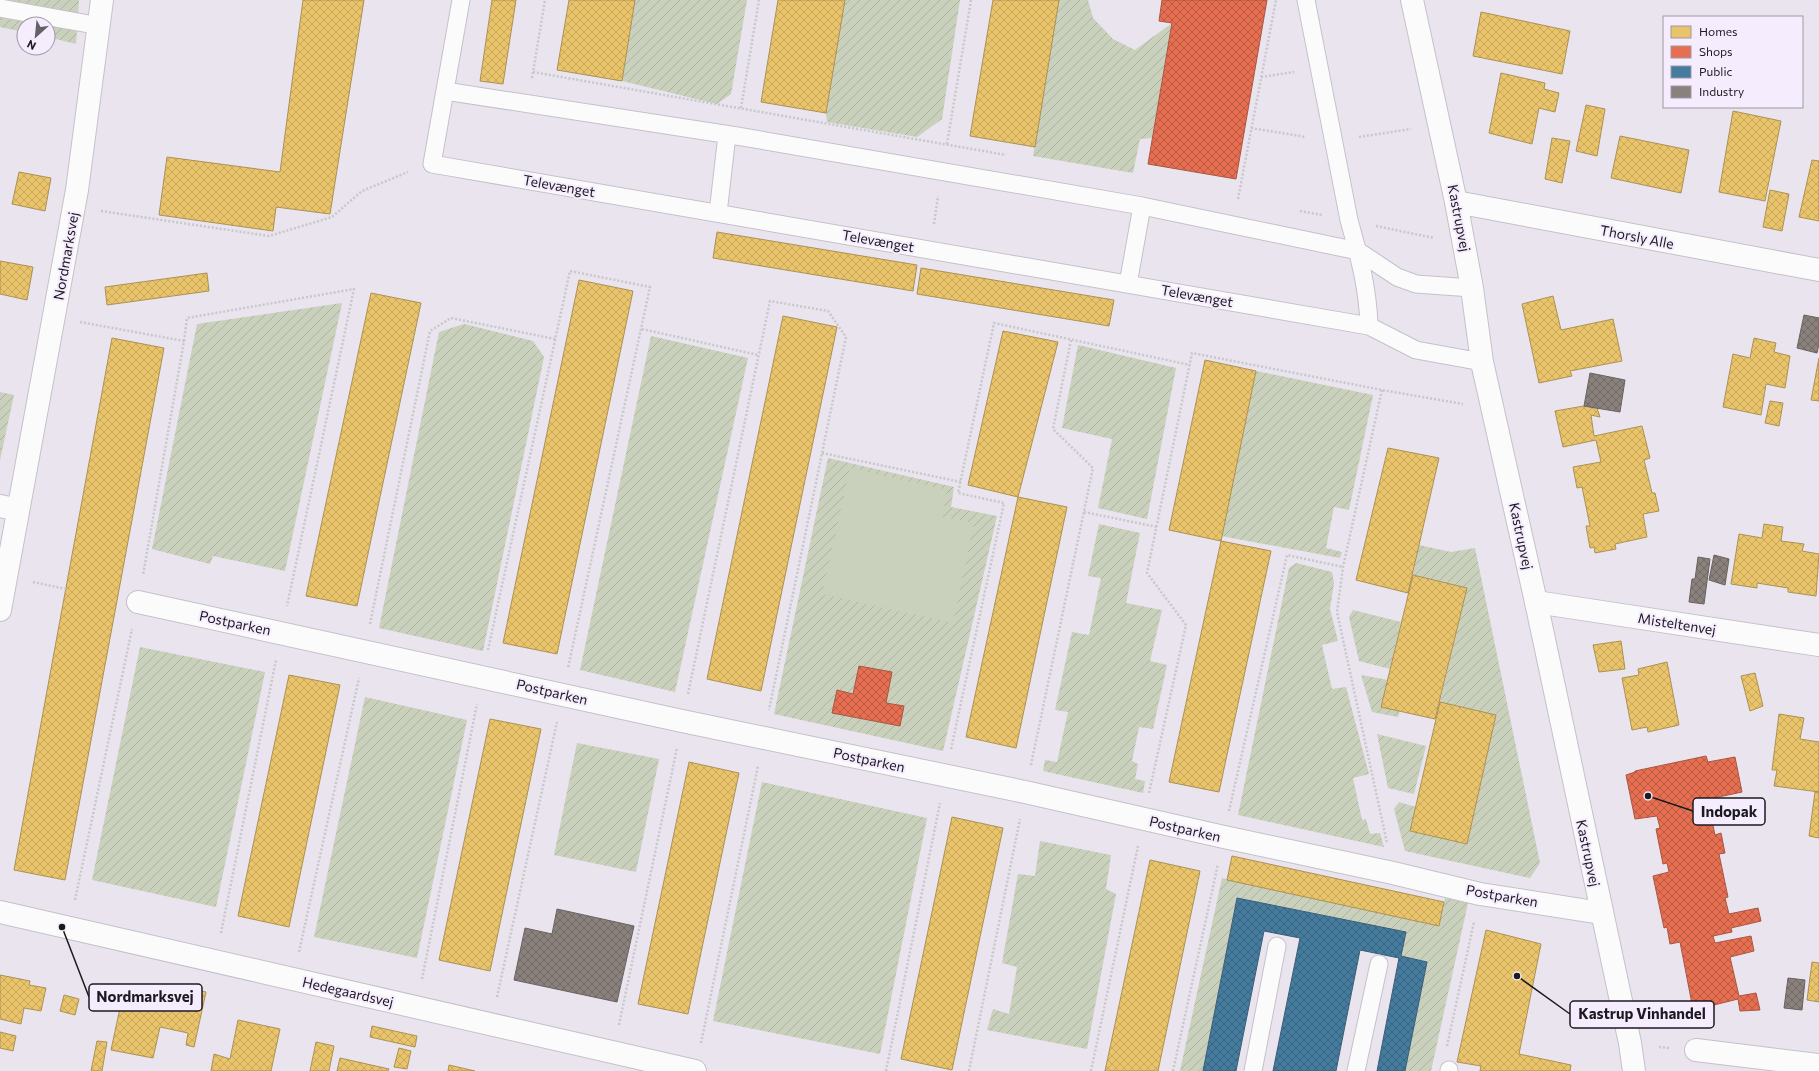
<svg xmlns="http://www.w3.org/2000/svg" width="1819" height="1071" font-family="Commissioner,sans-serif">
  <style>
    .garden { fill: url(#garden-furrows) }
    .pitch { fill: #c9d0bc }
    .homes { fill: url(#homes-cross-hatch); stroke: #ac9154 }
    .shops { fill: url(#shops-cross-hatch); stroke: #aa5542 }
    .public { fill: url(#public-cross-hatch); stroke: #395e78 }
    .industry { fill: url(#industry-cross-hatch); stroke: #696260 }
    .lines { fill: none; stroke-linecap: round; stroke-linejoin: round }
    .lane-casing { stroke: #c5c1c9; stroke-width: 19 }
    .street-casing { stroke: #c5c1c9; stroke-width: 24 }
    .secondary-casing { stroke: #c5c1c9; stroke-width: 24 }
    .path { stroke: #c8c7ca; stroke-width: 2.5; stroke-dasharray: 2 2; stroke-linecap: butt }
    .lane { stroke: #fcfbfc; stroke-width: 17 }
    .street { stroke: #fcfbfc; stroke-width: 22 }
    .secondary { stroke: #fcfbfc; stroke-width: 22 }
    .labels { text-anchor: middle; stroke-width: 4; stroke-linejoin: round; paint-order: stroke }
    .street-label { font-size: 14px; fill: #1d1920; stroke: #f5edfe }
    .leader { fill: none; stroke: #1d1920; stroke-width: 1.5 }
    .callout-dot { fill: #1d1920; stroke: #f5edfe; stroke-width: 1.5 }
    .callout { fill: #f5edfe; stroke: #1d1920; stroke-width: 1.5 }
    .callout-label { font-size: 15px; text-anchor: middle; font-weight: bold; fill: #1d1920 }
  </style>
  <defs>
    <pattern id="garden-furrows" width="10" height="10" patternUnits="userSpaceOnUse"><rect width="10" height="10" fill="#c9d0bc"/><path d="M-1 1l2-2M0 10L10 0M9 11l2-2" fill="none" stroke="#acb2a1"/></pattern>
    <pattern id="homes-cross-hatch" width="8" height="8" patternUnits="userSpaceOnUse"><rect width="8" height="8" fill="#e9c46a"/><path d="M0 0l8 8M0 8l8-8" fill="none" stroke="#c7a85c"/></pattern>
    <pattern id="shops-cross-hatch" width="8" height="8" patternUnits="userSpaceOnUse"><rect width="8" height="8" fill="#e76f51"/><path d="M0 0l8 8M0 8l8-8" fill="none" stroke="#bb5a43"/></pattern>
    <pattern id="public-cross-hatch" width="8" height="8" patternUnits="userSpaceOnUse"><rect width="8" height="8" fill="#457b9d"/><path d="M0 0l8 8M0 8l8-8" fill="none" stroke="#396480"/></pattern>
    <pattern id="industry-cross-hatch" width="8" height="8" patternUnits="userSpaceOnUse"><rect width="8" height="8" fill="#8a817c"/><path d="M0 0l8 8M0 8l8-8" fill="none" stroke="#706965"/></pattern>
  </defs>
  <rect width="100%" height="100%" fill="#e9e4ee"/>
  <path class="garden" d="M0,0H79L76,44L48,37V24H24V32L0,27Z
    M635,0H747L731,94L717,104L622,81Z
    M845,0H960L942,119L917,137L827,122L826,113Z
    M1059,0H1088L1093,18L1113,39L1135,50L1172,23L1152,138L1140,139L1133,173L1033,156Z
    M342,303L285,571L213,556L210,564L152,549L197,324Z
    M464,324L533,341L544,357L483,651L379,628L439,332Z
    M651,336L748,358L675,692L580,670Z
    M1078,345L1176,368L1147,519L1098,508L1112,439L1062,428Z
    M1256,371L1373,395L1349,510L1334,507L1326,548L1342,552L1340,558L1221,536Z
    M0,392L14,395L0,460Z
    M828,458L954,487L951,507L997,516L943,751L774,714Z
    M1099,524L1140,533L1126,603L1162,610L1150,661L1167,665L1153,729L1139,727L1132,761L1138,764L1135,779L1145,781L1143,793L1043,771L1045,760L1057,762L1068,712L1055,710L1072,632L1089,635L1101,578L1088,576Z
    M1419,545L1451,552L1475,548L1540,863L1530,878L1405,851L1394,809L1399,802L1416,807L1410,831L1467,844L1496,715L1440,702L1467,588L1413,575Z
    M1296,563L1332,572L1334,583L1330,609L1338,641L1322,645L1332,689L1346,687L1369,774L1353,778L1362,820L1366,819L1370,834L1380,833L1384,847L1238,815L1289,568Z
    M1353,610L1401,622L1390,669L1359,661L1349,617Z
    M140,647L265,672L216,907L92,880Z
    M1361,675L1388,680L1381,706L1400,711L1398,717L1372,712Z
    M365,697L467,720L417,958L314,937Z
    M1377,734L1426,746L1414,794L1388,788Z
    M577,743L659,759L636,872L554,855Z
    M762,782L927,818L880,1054L713,1021Z
    M1040,841L1111,855L1106,889L1116,894L1087,1049L987,1030L993,1009L1009,1014L1017,967L1002,963L1018,874L1035,876Z
    M1222,878L1439,926L1445,898L1468,903L1431,1071H1405L1427,962L1401,956L1406,932L1237,898L1203,1071H1180Z"/>
  <path class="pitch" d="M850,468L947,490L942,517L974,523L953,623L822,594Z"/>
  <path class="homes" d="M303,0H364L330,214L276,207L273,231L159,215L167,157L280,172Z
    M492,0H516L503,84L480,81Z
    M569,0H635L622,81L557,70Z
    M778,0H845L826,113L761,102Z
    M993,0H1059L1035,147L970,136Z
    M1481,12L1570,31L1562,74L1473,56Z
    M1501,73L1545,83L1544,89L1559,93L1555,112L1539,108L1532,144L1489,133Z
    M1586,105L1605,109L1597,156L1576,151Z
    M1733,111L1781,121L1765,201L1719,192Z
    M1620,136L1689,150L1681,193L1611,178Z
    M1552,138L1570,141L1562,183L1545,179Z
    M1812,160L1819,161V221L1799,217Z
    M19,172L51,178L45,211L12,204Z
    M1770,190L1789,194L1782,231L1763,227Z
    M717,232L917,265L913,291L713,258Z
    M0,261L33,267L27,300L0,294Z
    M921,268L1114,300L1109,326L917,294Z
    M207,273L209,291L107,305L105,287Z
    M579,280L633,291L557,654L503,643Z
    M371,293L421,303L357,606L306,596Z
    M1553,296L1561,330L1613,319L1622,361L1570,371L1572,376L1539,383L1522,304Z
    M783,316L837,327L761,691L707,679Z
    M1003,331L1058,342L1018,497L968,485Z
    M112,338L164,348L65,880L14,870Z
    M1754,338L1776,343L1774,352L1790,356L1785,388L1766,384L1761,415L1723,407L1733,354L1750,358Z
    M1819,358V401L1811,400Z
    M1205,360L1256,371L1221,541L1169,530Z
    M1770,401L1783,403L1779,426L1765,423Z
    M1584,406L1597,408L1600,417L1591,415L1594,436L1642,426L1650,458L1644,460L1652,493H1655L1659,511L1643,514L1647,537L1615,544L1616,549L1595,553L1594,547L1590,548L1586,526H1590L1582,487L1577,488L1573,467L1601,462L1596,440L1563,447L1555,411Z
    M1388,448L1439,458L1408,593L1356,580Z
    M1018,497L1067,507L1016,748L966,737Z
    M1764,524L1783,527L1781,541L1804,544L1802,551L1819,554L1816,596L1788,592V588L1757,583V588L1731,584L1739,534L1762,538Z
    M1221,541L1271,551L1219,792L1169,782Z
    M1413,575L1467,588L1435,719L1381,707Z
    M1621,641L1625,669L1599,672L1593,645Z
    M1667,662L1679,725L1648,732L1647,727L1632,730L1622,678L1639,675L1638,669Z
    M1755,673L1763,706L1750,711L1741,676Z
    M289,675L340,685L289,927L238,916Z
    M1440,702L1496,715L1467,844L1410,831Z
    M1779,714L1804,718L1800,739L1819,742V792L1774,786L1777,770H1772Z
    M490,719L541,729L490,971L439,960Z
    M689,762L739,773L688,1014L638,1004Z
    M1815,792H1819V838L1809,836Z
    M952,817L1003,828L952,1070L901,1059Z
    M1232,856L1444,902L1439,926L1227,880Z
    M1150,860L1200,871L1158,1071H1105Z
    M1486,930L1541,944L1519,1054L1571,1065L1570,1071H1480L1481,1066L1457,1062Z
    M1812,962L1819,963V1002L1807,1000Z
    M0,975L30,981L29,985L46,988L41,1011L24,1008L21,1024L0,1019Z
    M187,988L206,992L194,1047L186,1045L188,1033L160,1027L153,1058L111,1050L123,994L183,1007Z
    M64,995L79,999L75,1015L60,1011Z
    M238,1020L280,1029L271,1071H211L214,1054L230,1059Z
    M372,1026L417,1036L415,1047L370,1037Z
    M0,1032L16,1036L13,1051L0,1048Z
    M97,1041L107,1042L102,1071H91Z
    M316,1042L334,1046L329,1071H310Z
    M399,1048L411,1051L407,1069L394,1067Z
    M340,1058L389,1069L388,1071H337Z
    M449,1065L475,1071H448Z"/>
  <path class="shops" d="M1162,0H1267L1236,179L1148,164L1172,23L1159,21Z
    M859,666L892,672L886,703L904,706L900,726L832,713L837,690L853,694Z
    M1706,756L1708,762L1735,757L1742,792L1714,798L1717,814L1711,816L1715,835L1721,833L1725,853L1719,854L1728,897L1725,898L1729,914L1758,908L1761,921L1731,928L1732,932L1713,936L1715,943L1751,936L1754,951L1730,957L1739,996L1756,993L1760,1010L1740,1011L1738,999L1714,1005L1713,1000L1692,1004L1680,942L1670,944L1667,927L1664,928L1653,876L1669,872L1667,863L1663,864L1656,829L1660,828L1657,816L1635,819L1626,775L1635,772V771Z"/>
  <path class="public" d="M1237,898L1406,932L1401,956L1427,962L1405,1071H1377L1399,958L1360,950L1336,1071H1273L1300,938L1264,931L1236,1071H1203Z"/>
  <path class="industry" d="M1804,315L1819,318V344L1817,353L1797,348Z
    M1590,373L1625,380L1620,412L1584,406Z
    M1714,555L1729,559L1725,585L1709,580Z
    M1698,557L1710,559L1704,604L1689,602L1692,579H1695Z
    M557,909L634,926L617,1002L514,980L525,928L552,934Z
    M1788,978L1805,980L1802,1010L1784,1008Z"/>
  <g class="lines">
    <g class="lane-casing">
      <path id="lane" d="M461,0L432,164L1369,326L1416,350L1482,362
        M1306,0L1349,220C1359,256 1368,288 1369,326
        M0,8L100,26
        M445,91L737,136L1142,206L1358,251L1397,277L1416,284L1472,288
        M718,213L727,135
        M1128,284L1142,206
        M1253,1071L1277,946
        M1356,1071L1379,964
        M1449,1071V1070"/>
    </g>
    <g class="street-casing">
      <path id="street" d="M1456,202L1819,270
        M0,506L18,510
        M138,602L682,721L1025,792L1224,837L1393,873L1480,894L1601,913
        M1536,602L1819,645
        M0,610L77,190L102,0
        M0,912L695,1071
        M1696,1050L1819,1065"/>
    </g>
    <g class="secondary-casing">
      <path id="secondary" d="M1412,0L1456,202L1472,288L1482,362L1536,602L1630,1043L1634,1071"/>
    </g>
    <path class="path" d="M533,72L1006,155
      M1261,77L1294,72
      M532,78L545,0
      M741,108L759,0
      M1251,128L1306,137
      M1359,137L1411,129
      M947,144L971,0
      M1238,199L1276,0
      M101,211L269,236L332,217L362,191L408,172
      M1300,211L1322,215
      M934,224L938,196
      M1376,226L1434,238
      M80,322L184,341L143,575
      M642,329L758,355
      M184,341L187,318L354,289L287,606
      M1382,390L1343,567L1337,612L1387,843
      M822,453L961,482
      M1084,512L1157,527
      M33,582L66,589
      M370,624L430,331L451,318L555,339
      M488,650L570,271L650,287L568,668
      M688,694L770,301L828,311L846,337L769,710
      M951,749L1004,503L958,493L994,323L1190,365
      M1031,765L1093,468L1053,429L1071,340
      M1149,793L1186,625L1147,573L1192,353L1382,390L1463,404
      M1229,811L1287,555L1343,567
      M75,900L132,629
      M221,933L276,660
      M299,952L359,678
      M422,979L477,704
      M497,997L557,722
      M619,1025L677,748
      M701,1043L758,766
      M1447,1046L1474,922
      M1659,1047L1670,1048
      M886,1071L940,803
      M969,1071L1020,819
      M1091,1071L1138,846
      M1173,1071L1218,864"/>
    <use href="#lane" class="lane"/>
    <use href="#street" class="street"/>
    <use href="#secondary" class="secondary"/>
  </g>
  <g class="labels">
    <g class="street-label">
      <text transform="translate(559 186) rotate(10)" y="5">Televænget</text>
      <text transform="translate(1459 218) rotate(79)" y="5">Kastrupvej</text>
      <text transform="translate(1637 237) rotate(11)" y="5">Thorsly Alle</text>
      <text transform="translate(878 241) rotate(10)" y="5">Televænget</text>
      <text transform="translate(66 256) rotate(-80)" y="5">Nordmarksvej</text>
      <text transform="translate(1197 296) rotate(10)" y="5">Televænget</text>
      <text transform="translate(1521 536) rotate(78)" y="5">Kastrupvej</text>
      <text transform="translate(235 623) rotate(12)" y="5">Postparken</text>
      <text transform="translate(1677 624) rotate(9)" y="5">Misteltenvej</text>
      <text transform="translate(552 692) rotate(13)" y="5">Postparken</text>
      <text transform="translate(869 760) rotate(12)" y="5">Postparken</text>
      <text transform="translate(1185 829) rotate(13)" y="5">Postparken</text>
      <text transform="translate(1588 853) rotate(78)" y="5">Kastrupvej</text>
      <text transform="translate(1502 896) rotate(10)" y="5">Postparken</text>
      <text transform="translate(348 992) rotate(13)" y="5">Hedegaardsvej</text>
    </g>
  </g>
  <path class="leader" d="M1648 796L1693 811M62 927L89 997M1517 976L1570 1014"/>
  <g class="callout-dot">
    <circle cx="1648" cy="796" r="4"/>
    <circle cx="62" cy="927" r="4"/>
    <circle cx="1517" cy="976" r="4"/>
  </g>
  <g class="callout">
    <rect x="1693" y="798" width="72" height="27" rx="4"/>
    <rect x="89" y="984" width="113" height="27" rx="4"/>
    <rect x="1570" y="1001" width="144" height="27" rx="4"/>
  </g>
  <g class="callout-label">
    <text x="1729" y="817">Indopak</text>
    <text x="145" y="1002">Nordmarksvej</text>
    <text x="1642" y="1019">Kastrup Vinhandel</text>
  </g>
  <rect x="1663" y="16" width="140" height="92" fill="#f5edfe" stroke="#9f98a5"/>
  <rect x="1671" y="26" width="20" height="12" fill="#e9c46a" stroke="#9f98a5"/>
  <text x="1699" y="36" font-size="12" fill="#1d1920">Homes</text>
  <rect x="1671" y="46" width="20" height="12" fill="#e76f51" stroke="#9f98a5"/>
  <text x="1699" y="56" font-size="12" fill="#1d1920">Shops</text>
  <rect x="1671" y="66" width="20" height="12" fill="#457b9d" stroke="#9f98a5"/>
  <text x="1699" y="76" font-size="12" fill="#1d1920">Public</text>
  <rect x="1671" y="86" width="20" height="12" fill="#8a817c" stroke="#9f98a5"/>
  <text x="1699" y="96" font-size="12" fill="#1d1920">Industry</text>
  <g transform="translate(36 36) rotate(207)"><circle r="19" fill="#f5edfe" stroke="#9f98a5"/>
  <path d="M0-3L7 15L0 10L-7 15Z" fill="#646068"/>
  <text y="-6" font-size="11" font-weight="bold" text-anchor="middle" fill="#1d1920">N</text>
  </g>
</svg>
